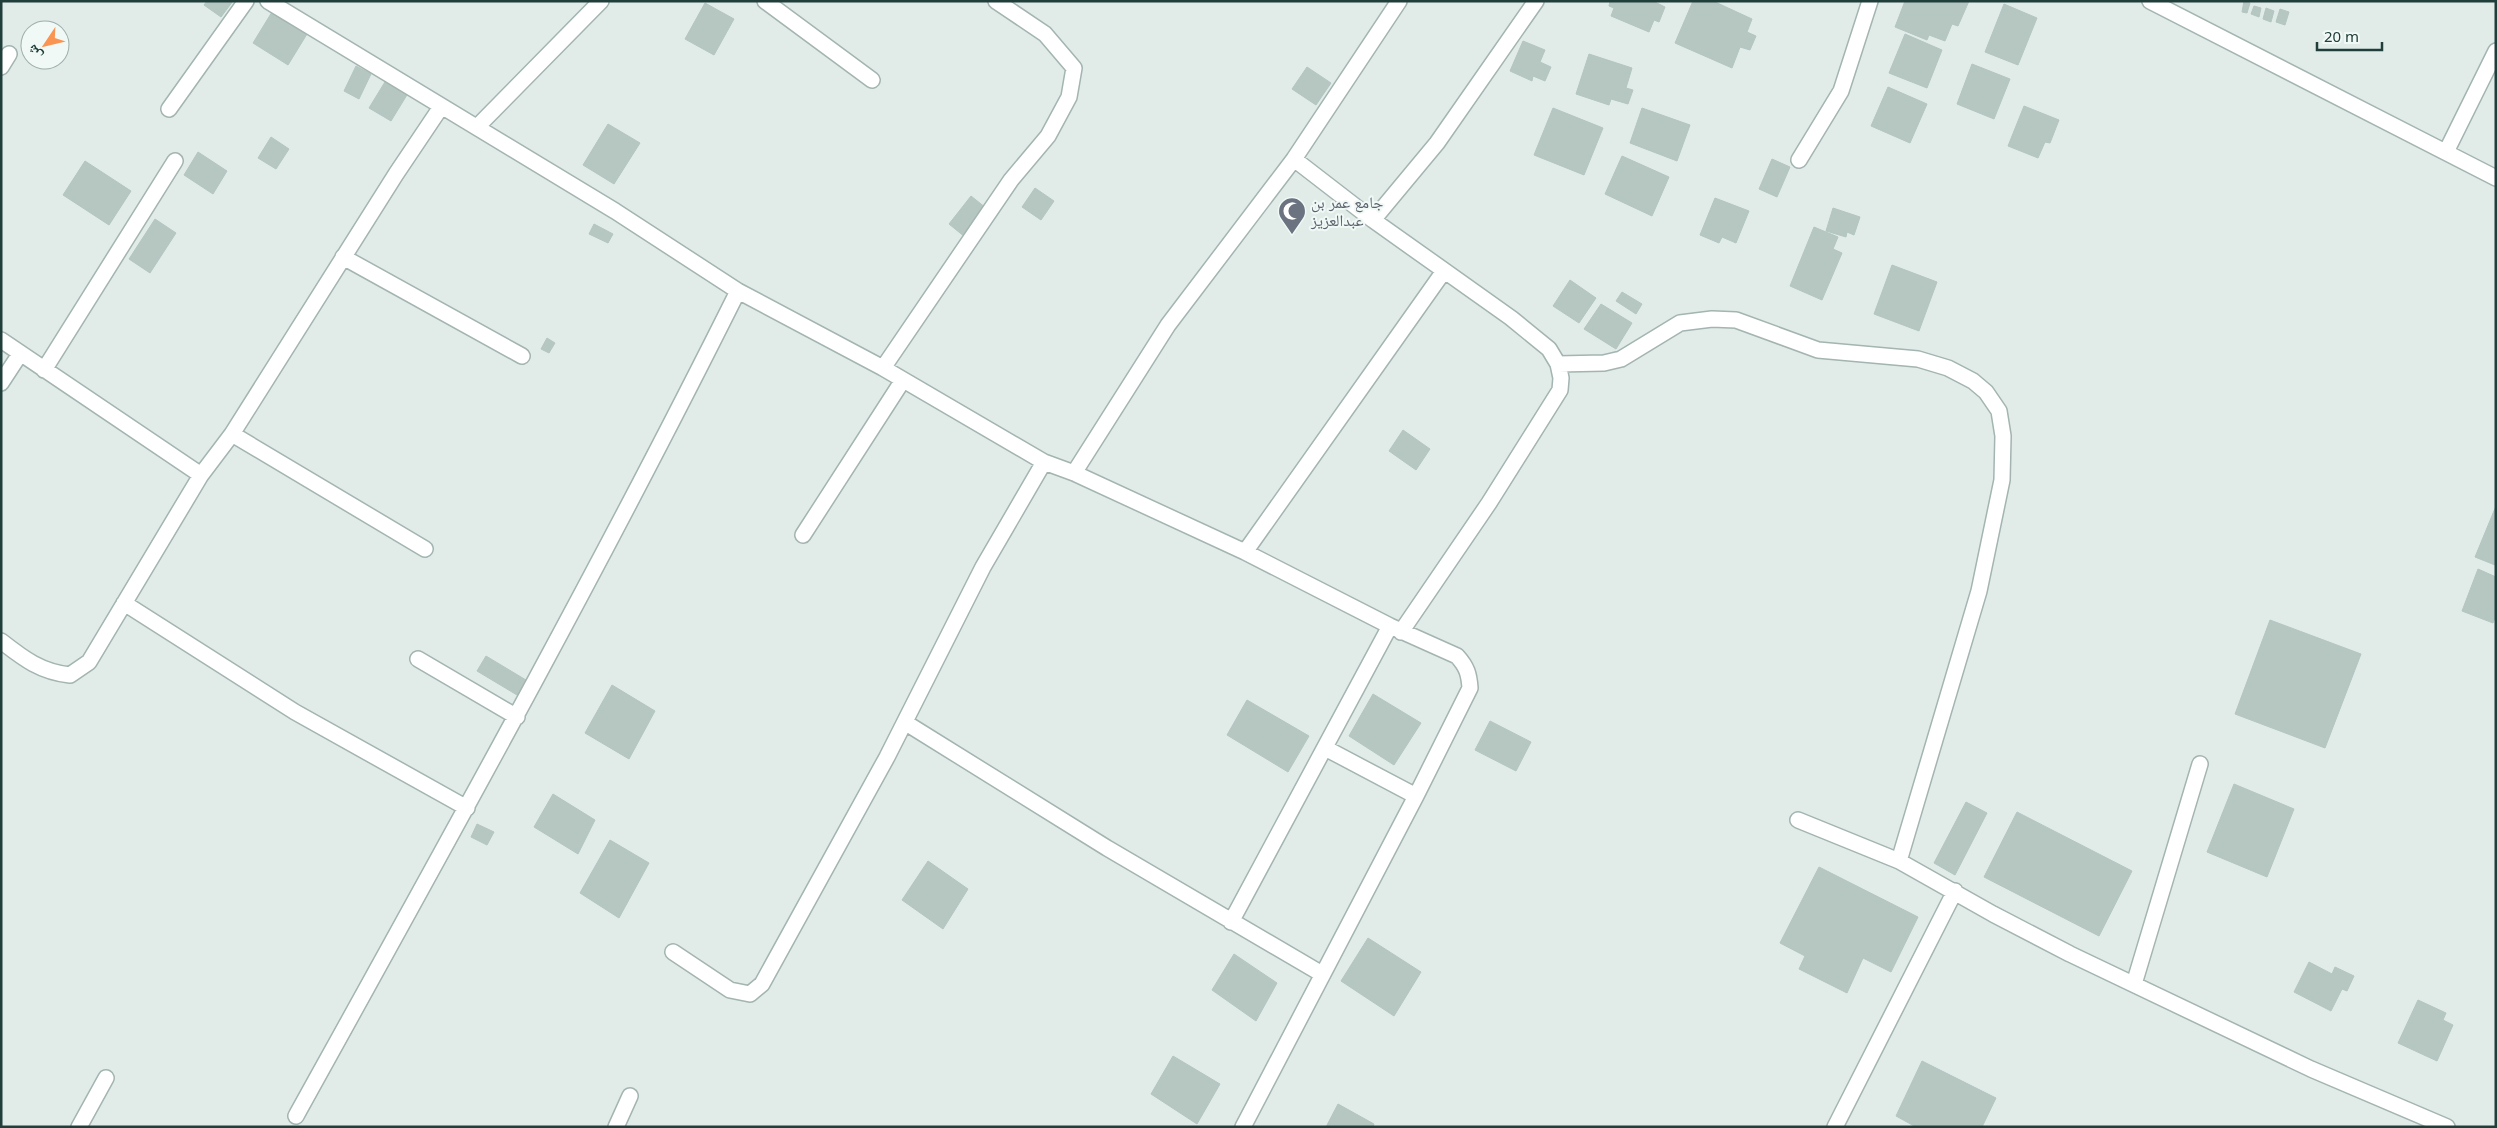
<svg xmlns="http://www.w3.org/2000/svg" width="2497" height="1128" font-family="'Noto Sans','Noto Naskh Arabic',sans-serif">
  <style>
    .building { fill: #b6c7c2; stroke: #b3c6c1 }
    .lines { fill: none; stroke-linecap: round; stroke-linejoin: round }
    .minor-casing { stroke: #a3b4b1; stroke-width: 18 }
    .minor { stroke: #fff; stroke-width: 15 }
    .labels { text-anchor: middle; stroke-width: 4; stroke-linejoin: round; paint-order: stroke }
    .worship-label { font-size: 16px; fill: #5b616d; stroke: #f1f9f6; text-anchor: start }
  </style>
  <rect width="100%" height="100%" fill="#e1ece9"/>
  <path class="building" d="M207,1H233L221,17L204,5Z
    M1610,1H1653L1665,7L1659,22L1654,20L1649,32L1611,16L1614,8L1609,6Z
    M1693,1H1713L1752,19L1747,32L1756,36L1750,50L1740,47L1732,68L1675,43Z
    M1905,1H1969L1958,26L1952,24L1945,41L1929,35L1927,40L1895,27Z
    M2244,1L2250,3L2247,13L2242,12Z
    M705,3L734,19L714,55L685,39Z
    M2004,4L2037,18L2018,65L1985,52Z
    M2254,6L2261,8L2259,17L2251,14Z
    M2266,8L2274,11L2271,22L2263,19Z
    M2280,9L2289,12L2285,25L2276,22Z
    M272,12L307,34L288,65L253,43Z
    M1905,34L1942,50L1927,88L1889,73Z
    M1523,41L1545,50L1540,62L1551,67L1545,81L1533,76L1532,81L1510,71Z
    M1589,54L1632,68L1626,88L1633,90L1628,104L1611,99L1609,105L1576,94Z
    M1972,64L2010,79L1994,119L1957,104Z
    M356,66L371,74L359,99L344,91Z
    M1307,67L1331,83L1316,105L1292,89Z
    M388,77L410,90L391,121L369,108Z
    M1888,87L1927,104L1910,143L1871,126Z
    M2024,106L2059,120L2050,143L2045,142L2038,158L2008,146Z
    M1553,108L1603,128L1584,175L1534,155Z
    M1642,108L1690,125L1677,161L1630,143Z
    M608,124L640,143L614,184L583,165Z
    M271,137L289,149L276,169L258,158Z
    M198,152L227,171L213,194L184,175Z
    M1622,156L1669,177L1652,216L1605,194Z
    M1772,159L1790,167L1777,197L1759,189Z
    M85,161L131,191L109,225L63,195Z
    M1035,188L1054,201L1041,220L1022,207Z
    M971,196L986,208L965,237L949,224Z
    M1715,198L1749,211L1736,243L1722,237L1719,243L1700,235Z
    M1833,208L1860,217L1854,235L1847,232L1846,237L1826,231Z
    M155,219L176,233L150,273L129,259Z
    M594,224L613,234L608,243L589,234Z
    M1814,227L1838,237L1833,249L1842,253L1822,300L1790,286Z
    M1892,265L1937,282L1919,331L1874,314Z
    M1570,280L1596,298L1579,323L1553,306Z
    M1622,292L1642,304L1636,314L1616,301Z
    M1601,304L1632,323L1616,349L1584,329Z
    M547,338L555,343L549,353L541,349Z
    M1403,430L1430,449L1416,470L1389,451Z
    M2496,506V562L2495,565L2475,557Z
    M2478,569L2496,577V615L2493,623L2462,611Z
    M2270,620L2361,654L2325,748L2235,714Z
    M486,656L526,680L517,695L477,671Z
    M612,685L655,711L629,759L585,733Z
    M1373,694L1421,723L1394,765L1349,736Z
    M1247,700L1309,736L1288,772L1227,735Z
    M1490,721L1531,742L1516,771L1475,750Z
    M2234,784L2294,809L2267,877L2207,852Z
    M553,794L595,820L578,854L534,827Z
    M1966,802L1987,813L1955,875L1934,863Z
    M2017,812L2132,871L2099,936L1984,877Z
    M477,824L494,832L487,845L471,837Z
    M610,840L649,863L619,918L580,893Z
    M928,861L968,889L943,929L902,900Z
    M1819,867L1918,917L1891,972L1863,958L1847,993L1799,969L1805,956L1780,943Z
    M1368,938L1421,972L1394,1016L1341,981Z
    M1234,954L1277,983L1256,1021L1212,990Z
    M2309,962L2332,974L2335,967L2354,976L2347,991L2342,989L2331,1011L2294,992Z
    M2418,1000L2446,1013L2443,1020L2453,1025L2437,1061L2398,1043Z
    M1173,1056L1220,1084L1197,1124L1151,1094Z
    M1922,1061L1996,1098L1982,1127H1916L1896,1116Z
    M1338,1104L1374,1124L1373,1127H1326Z"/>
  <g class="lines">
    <g class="minor-casing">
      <path id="minor" d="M268,1L615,211L738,291L883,368L1044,462L1074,473L1245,552L1390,626L1457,656C1467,667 1469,674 1470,688L1416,796L1243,1127
        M765,1L872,80
        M2150,1L2496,178
        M1,67L9,54
        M169,109L246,1
        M477,127L601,1
        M2446,152L2496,51
        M1294,159L1373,220L1511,318L1549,349L1558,364L1561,378L1560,390L1489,503L1401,632
        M1799,160L1841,91L1870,1
        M1373,220L1437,143L1536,1
        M343,257L522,356
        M1,340L201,475
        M1558,364L1604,363L1621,359L1680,323L1712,319L1736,320L1818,350L1918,359L1948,368L1973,381L1986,392L1999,411L2003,436L2002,480L1979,591L1899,861
        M883,368L1011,180L1048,136L1069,97L1074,68L1045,34L996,1
        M44,370L175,161
        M1,383L20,354
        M232,434L425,549
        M1074,473L1168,325L1294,159L1399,1
        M803,535L903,380
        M1245,552L1444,271
        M124,603L295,712L467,808
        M1,641C24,659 41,672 70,675L89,662L201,475L232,434L396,174L441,107
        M418,659L517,717
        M906,723L1107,848L1322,974
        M1325,748L1416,796
        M1798,820L1899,861L1993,914L2070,954L2311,1069L2447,1127
        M1231,922L1390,626
        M673,952L730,990L750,994L762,984L887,757L983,567L1044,462
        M2134,984L2200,764
        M296,1116C447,843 599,570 738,291
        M79,1127L106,1078
        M616,1127L630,1096
        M1835,1127L1955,891"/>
    </g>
    <use href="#minor" class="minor"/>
  </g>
  <defs>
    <g id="mosque-pin" transform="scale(1.4375)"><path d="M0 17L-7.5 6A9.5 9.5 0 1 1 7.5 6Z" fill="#6b7280" stroke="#f1f9f6"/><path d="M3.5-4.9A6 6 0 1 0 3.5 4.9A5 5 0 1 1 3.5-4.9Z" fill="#fff"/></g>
  </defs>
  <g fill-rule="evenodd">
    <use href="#mosque-pin" x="1292" y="211"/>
  </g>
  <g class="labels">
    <g class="worship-label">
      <text x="1311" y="208">جامع عمر بن<tspan x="1311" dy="18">عبدالعزيز</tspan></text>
    </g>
  </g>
  <rect width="2497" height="1128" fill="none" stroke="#203e3a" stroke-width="5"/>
  <g transform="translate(45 45) rotate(235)"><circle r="24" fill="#f1f9f6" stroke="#9daeab"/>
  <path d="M0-4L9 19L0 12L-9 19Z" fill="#f99452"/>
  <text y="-8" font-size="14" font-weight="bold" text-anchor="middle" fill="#203e3a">ش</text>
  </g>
  <path d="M2317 42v8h65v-8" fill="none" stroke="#203e3a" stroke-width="2.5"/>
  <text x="2324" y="42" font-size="15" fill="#203e3a" stroke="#f1f9f6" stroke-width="4" paint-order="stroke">20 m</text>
</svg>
